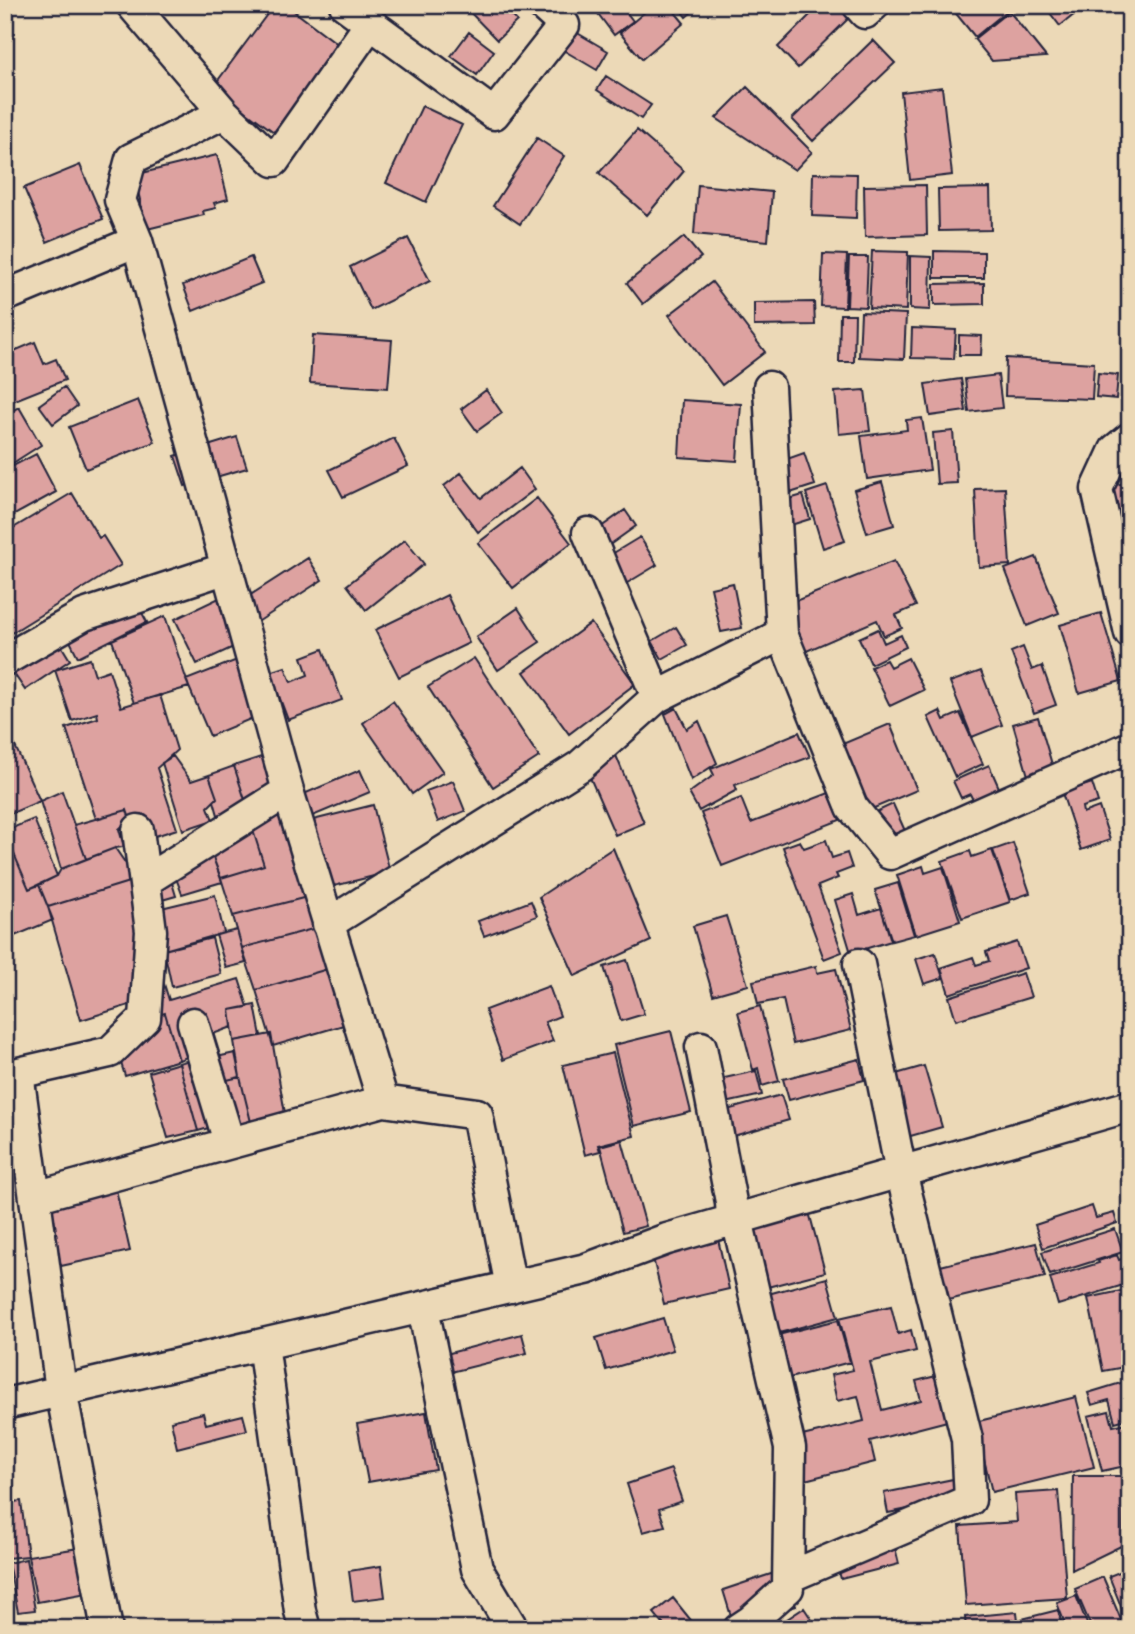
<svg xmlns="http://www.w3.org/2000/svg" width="1135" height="1634" font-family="Dekko,sans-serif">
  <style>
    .building { fill: #dda2a0; stroke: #22223b; stroke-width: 2 }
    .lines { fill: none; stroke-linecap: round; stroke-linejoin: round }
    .street-casing { stroke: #22223b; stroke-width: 35 }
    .street { stroke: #ecd9b7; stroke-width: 30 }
  </style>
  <rect width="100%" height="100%" fill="#ecd9b7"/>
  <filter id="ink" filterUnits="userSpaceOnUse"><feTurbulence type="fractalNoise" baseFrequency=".0143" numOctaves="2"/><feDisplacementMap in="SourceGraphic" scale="14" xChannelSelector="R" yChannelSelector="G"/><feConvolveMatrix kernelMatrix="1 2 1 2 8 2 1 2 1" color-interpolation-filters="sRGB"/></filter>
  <g filter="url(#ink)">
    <path class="building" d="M274,5H286L339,45L274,132L213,87Z
      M463,5H502L517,21L497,40Z
      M604,5H621L633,21L614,35L596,11Z
      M653,5H669L684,23L642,59L620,33Z
      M677,5H700L686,17Z
      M820,5H840L851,16L798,68L778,47Z
      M949,5H1004L1008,10L975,37Z
      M1044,5H1086L1060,26Z
      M1009,11L1046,57L992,61L974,39Z
      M574,31L608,51L597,70L563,50Z
      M469,32L494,51L477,75L451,56Z
      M873,40L895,63L813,141L792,119Z
      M606,76L651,105L641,119L597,90Z
      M747,87L812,152L795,170L716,118Z
      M942,87L952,175L910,180L901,92Z
      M422,106L462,125L426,202L386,183Z
      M637,130L684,171L647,215L599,173Z
      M537,138L564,156L520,224L493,206Z
      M217,155L228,199L214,203L216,208L203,211L204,215L147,229L134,175Z
      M80,165L103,219L47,242L24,188Z
      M813,173L857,174L856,218L812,216Z
      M698,185L772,192L768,241L694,234Z
      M926,185L927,235L865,237L864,186Z
      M990,188L991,230L939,231L938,189Z
      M684,237L701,257L643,304L627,283Z
      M408,238L430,281L371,310L350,267Z
      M872,251L908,252L906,310L869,308Z
      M934,251L984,252V278H934Z
      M823,254L847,255L845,307L821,306Z
      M910,256L931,257L930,310L910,309Z
      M251,257L262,283L193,311L183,285Z
      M849,257H868L866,307L847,306Z
      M712,282L765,352L722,385L669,315Z
      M984,283V304L934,305V284Z
      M814,302L815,325L754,326V303Z
      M861,312L906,314L904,359L859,357Z
      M840,314H855L854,362H839Z
      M912,328L956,330L954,359L911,358Z
      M313,335L392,340L388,388L310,383Z
      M959,335L982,336L981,355H959Z
      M5,336L12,352L35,342L44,364L56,359L65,380L5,404Z
      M1006,358L1094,363L1092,399L1005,396Z
      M1098,373L1118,375L1116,399L1096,397Z
      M998,375L1002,408L969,412L965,379Z
      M961,379L966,411L930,416L925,384Z
      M64,387L77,406L53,424L39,405Z
      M486,390L502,413L477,431L461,409Z
      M865,390L870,431L839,434L835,392Z
      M138,400L155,442L86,469L69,427Z
      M682,400L741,404L737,461L679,457Z
      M19,407L41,445L5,468V414Z
      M922,418L930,470L867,479L861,436L907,430L906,420Z
      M953,431L957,483L937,484L933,433Z
      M237,437L247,468L185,486L175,456Z
      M394,438L408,466L343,497L329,470Z
      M804,453L815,485L784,495L773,464Z
      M36,454L56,492L9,518L5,511V470Z
      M520,468L535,489L478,532L444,486L461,473L481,498Z
      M882,482L894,525L867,533L854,490Z
      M1130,482V511L1112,515L1106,487Z
      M827,486L845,541L823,548L806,493Z
      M1005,488L1010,565L979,567L975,489Z
      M72,493L99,538L103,536L121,565L5,637V585L11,582L5,573V533Z
      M803,495L810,519L775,530L768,505Z
      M537,498L571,543L513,588L478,543Z
      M625,510L636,526L594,556L583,540Z
      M640,537L657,565L614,591L597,563Z
      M405,540L424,564L366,610L347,585Z
      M1036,557L1059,613L1027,626L1005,569Z
      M308,558L322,580L253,625L238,603Z
      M894,561L916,606L896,615L902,628L884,636L877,620L793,657L773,610Z
      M733,583L742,628L721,632L711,588Z
      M447,595L469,643L399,677L375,630Z
      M219,598L240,644L197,664L175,619Z
      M135,600L147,622L78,657L67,635Z
      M518,608L540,642L498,670L476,637Z
      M1101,613L1121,681L1079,693L1060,625Z
      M165,616L189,687L134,703L112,640Z
      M591,623L635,684L569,734L524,672Z
      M676,627L687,645L662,659L652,641Z
      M878,629L884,643L901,635L906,647L871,664L859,638Z
      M56,637L70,660L25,690L10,668Z
      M1023,647L1032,670L1042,666L1056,705L1034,713L1011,652Z
      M323,649L342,700L288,720L270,672L285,667L291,682L308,675L302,657Z
      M474,658L539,757L493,787L428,687Z
      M908,658L924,690L890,706L871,667L886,660L890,667Z
      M90,659L95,675L109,670L121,707L160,695L177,750L157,768L177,829L146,839L133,830L127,810L96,819L66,728L98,718L97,713L72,721L55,670Z
      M237,660L260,715L210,736L186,680Z
      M981,671L1002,725L972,737L950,682Z
      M393,701L443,772L412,794L363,723Z
      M676,708L687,729L699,721L717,763L691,780L665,714Z
      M940,711L944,720L960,713L983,764L955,777L928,717Z
      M1038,717L1056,778L1031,786L1013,724Z
      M5,724L40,801L5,816Z
      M890,724L917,790L860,814L833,748Z
      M799,732L810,757L735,785L737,790L699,811L689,793L714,775L711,769Z
      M615,753L644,823L615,835L585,766Z
      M270,754L281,790L247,806L234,766Z
      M173,756L191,781L209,775L217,798L208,807L213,820L183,830L162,763Z
      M989,765L1011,815L978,810L970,794L961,798L953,781Z
      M234,766L247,806L218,815L214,801L217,798L209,775Z
      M360,770L370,792L308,818L299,796Z
      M453,781L465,811L438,822L426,791Z
      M1092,783L1098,802L1082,807L1083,813L1099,807L1110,840L1081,850L1062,793Z
      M62,791L86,859L61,869L40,801Z
      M829,793L840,820L722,866L701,813L741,798L751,823Z
      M285,800L311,896L233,916L221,878L264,865L250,821Z
      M893,804L914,851L863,818Z
      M373,805L390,872L326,888L309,821Z
      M127,810L130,819L119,829L124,847L115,848L86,859L74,825Z
      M34,819L57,876L29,889L11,847L7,830Z
      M250,821L264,865L221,878L209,847Z
      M826,840L832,858L847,853L852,868L836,874L838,878L818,886L842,952L824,959L783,847L800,841L804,848Z
      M1013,843L1030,893L1010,900L993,850Z
      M11,847L29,889L39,885L53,920L5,940V850Z
      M209,847L222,882L182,894L173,870Z
      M115,848L128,867L132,881L48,907L39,885L57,876L61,869Z
      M613,848L651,941L575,976L539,897Z
      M992,850L1010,902L962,918L942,861L970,851L972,857Z
      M923,866L925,873L943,867L960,921L916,935L897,875Z
      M170,876L176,896L155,902L149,882Z
      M132,881L147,933L139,1002L81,1020L48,907Z
      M898,883L914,935L892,941L875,890Z
      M853,894L859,915L881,908L891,941L851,953L835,900Z
      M215,895L224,933L164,950L153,910Z
      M311,896L320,927L242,948L233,916Z
      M531,901L537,916L484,936L478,921Z
      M726,916L748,985L713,995L693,926Z
      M320,927L331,968L256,990L242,948Z
      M237,930L246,963L226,968L216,935Z
      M212,938L221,974L172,987L164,950Z
      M1017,942L1026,968L949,994L941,968L973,957L976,965L989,961L986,952Z
      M935,953L943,978L924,984L916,959Z
      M627,960L644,1014L621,1021L604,967Z
      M157,961L169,1000L239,979L248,1007L230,1010L232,1027L202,1038L195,1054L179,1060L165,1013L152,1017Z
      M816,966L817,973L836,969L851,1030L793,1044L783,999L758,1004L753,981Z
      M331,968L347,1024L273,1046L256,990Z
      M1023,973L1031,997L956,1020L949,997Z
      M549,986L560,1016L545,1022L553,1041L503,1060L485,1010Z
      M255,1005L261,1036L234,1041L230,1010Z
      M760,1006L779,1081L762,1086L758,1068L753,1070L738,1012Z
      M165,1013L179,1060L125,1076L118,1053L152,1017Z
      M671,1031L691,1112L634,1126L614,1045Z
      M271,1034L286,1119L250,1125L251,1122L240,1077L234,1041Z
      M235,1053L240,1077L218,1082L212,1058Z
      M613,1053L634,1136L598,1145L600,1151L585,1155L563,1065Z
      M193,1059L212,1127L198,1131L179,1063Z
      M859,1059L864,1080L789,1100L783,1079Z
      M179,1063L198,1131L168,1138L149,1072Z
      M924,1066L942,1127L900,1139L882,1078Z
      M756,1071L762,1095L712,1106L711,1081Z
      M240,1077L251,1122L230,1128L218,1082Z
      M781,1095L789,1120L723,1139L716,1113Z
      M622,1140L646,1226L623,1232L600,1146Z
      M115,1185L130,1251L61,1266L47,1200Z
      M1092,1206L1096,1218L1114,1213L1117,1223L1043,1248L1035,1225Z
      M809,1212L825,1272L756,1290L741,1230Z
      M1115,1229L1123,1252L1050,1275L1042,1252Z
      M718,1239L729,1289L664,1304L652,1254Z
      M1036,1243L1045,1277L944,1301L936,1267Z
      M1117,1255L1119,1260L1125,1258L1130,1273V1283L1058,1305L1050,1278L1099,1263L1098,1261Z
      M827,1278L838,1317L768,1336L757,1297Z
      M1130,1289V1366L1103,1371L1088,1298Z
      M891,1306L898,1334L911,1330L916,1351L870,1362L882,1410L921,1400L916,1381L944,1374L955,1419L870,1441L875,1462L805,1480L794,1438L864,1421L858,1396L837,1401L831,1375L853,1370L839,1318Z
      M663,1318L673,1350L606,1370L596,1338Z
      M838,1320L850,1362L778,1381L766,1338Z
      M522,1334L527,1353L451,1372L446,1354Z
      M1124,1382L1130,1402V1418L1115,1422L1109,1400L1092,1405L1088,1393Z
      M1076,1397L1094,1467L992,1492L975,1422Z
      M1109,1411L1113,1426L1127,1423L1130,1436V1465L1102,1471L1088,1416Z
      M426,1412L436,1470L368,1482L357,1424Z
      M203,1413L206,1424L243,1415L247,1430L177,1448L171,1421Z
      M671,1469L682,1501L659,1509L665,1526L643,1532L627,1484Z
      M1073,1476H1124L1123,1545L1072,1570Z
      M958,1478L963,1498L888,1513L884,1493Z
      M1058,1491L1067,1598L966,1605L960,1526L1017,1522L1015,1494Z
      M21,1501L28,1556L7,1558L5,1503Z
      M857,1535L893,1539L899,1564L841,1579L831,1542Z
      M79,1548L87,1593L37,1602L28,1556Z
      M26,1559L35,1610L18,1612L8,1563Z
      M381,1566L385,1597L353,1601L349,1571Z
      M1127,1569L1130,1577V1629L1109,1576Z
      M783,1570L796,1606L734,1626L723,1590Z
      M1103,1577L1125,1629H1092L1075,1589Z
      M1076,1596L1089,1629H1067L1057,1603Z
      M673,1598L698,1629H667L654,1613Z
      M804,1608L818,1629H784L781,1623Z
      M1058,1610L1063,1629H1025L1022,1619Z
      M1017,1612L1019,1629H966L965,1617Z"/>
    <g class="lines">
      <g class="street-casing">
        <path id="street" d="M345,5L494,114L564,25L542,5
          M858,5L865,13L874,5
          M224,113L274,161L370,24
          M137,241L288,791L383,1101L477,1114L511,1287
          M5,296L137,241L120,200L131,159L224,113L132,5
          M769,387L782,634L852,807L890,854L1130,747
          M1130,438L1115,450L1097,489L1130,633
          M588,533L657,697
          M5,660L84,615L227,568
          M145,881L288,791
          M328,924L580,766L657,697L782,634
          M193,1023L229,1142
          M701,1047L731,1202L732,1220L739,1228L790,1448L788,1588L751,1621L739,1629
          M35,1197L383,1101
          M423,1308L477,1569L513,1629
          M263,1344L300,1611L305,1629
          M5,1404L586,1269L667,1239L1130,1106
          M789,1577L970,1500L967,1439L901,1172L859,964
          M107,1629L61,1390L18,1073L110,1052L145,1018L151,931L138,830"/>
      </g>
      <use href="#street" class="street"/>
    </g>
  </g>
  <rect width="1135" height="1634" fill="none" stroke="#ecd9b7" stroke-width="28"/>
  <rect x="14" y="14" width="1107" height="1606" fill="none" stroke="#22223b" stroke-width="2.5" filter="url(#ink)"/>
</svg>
